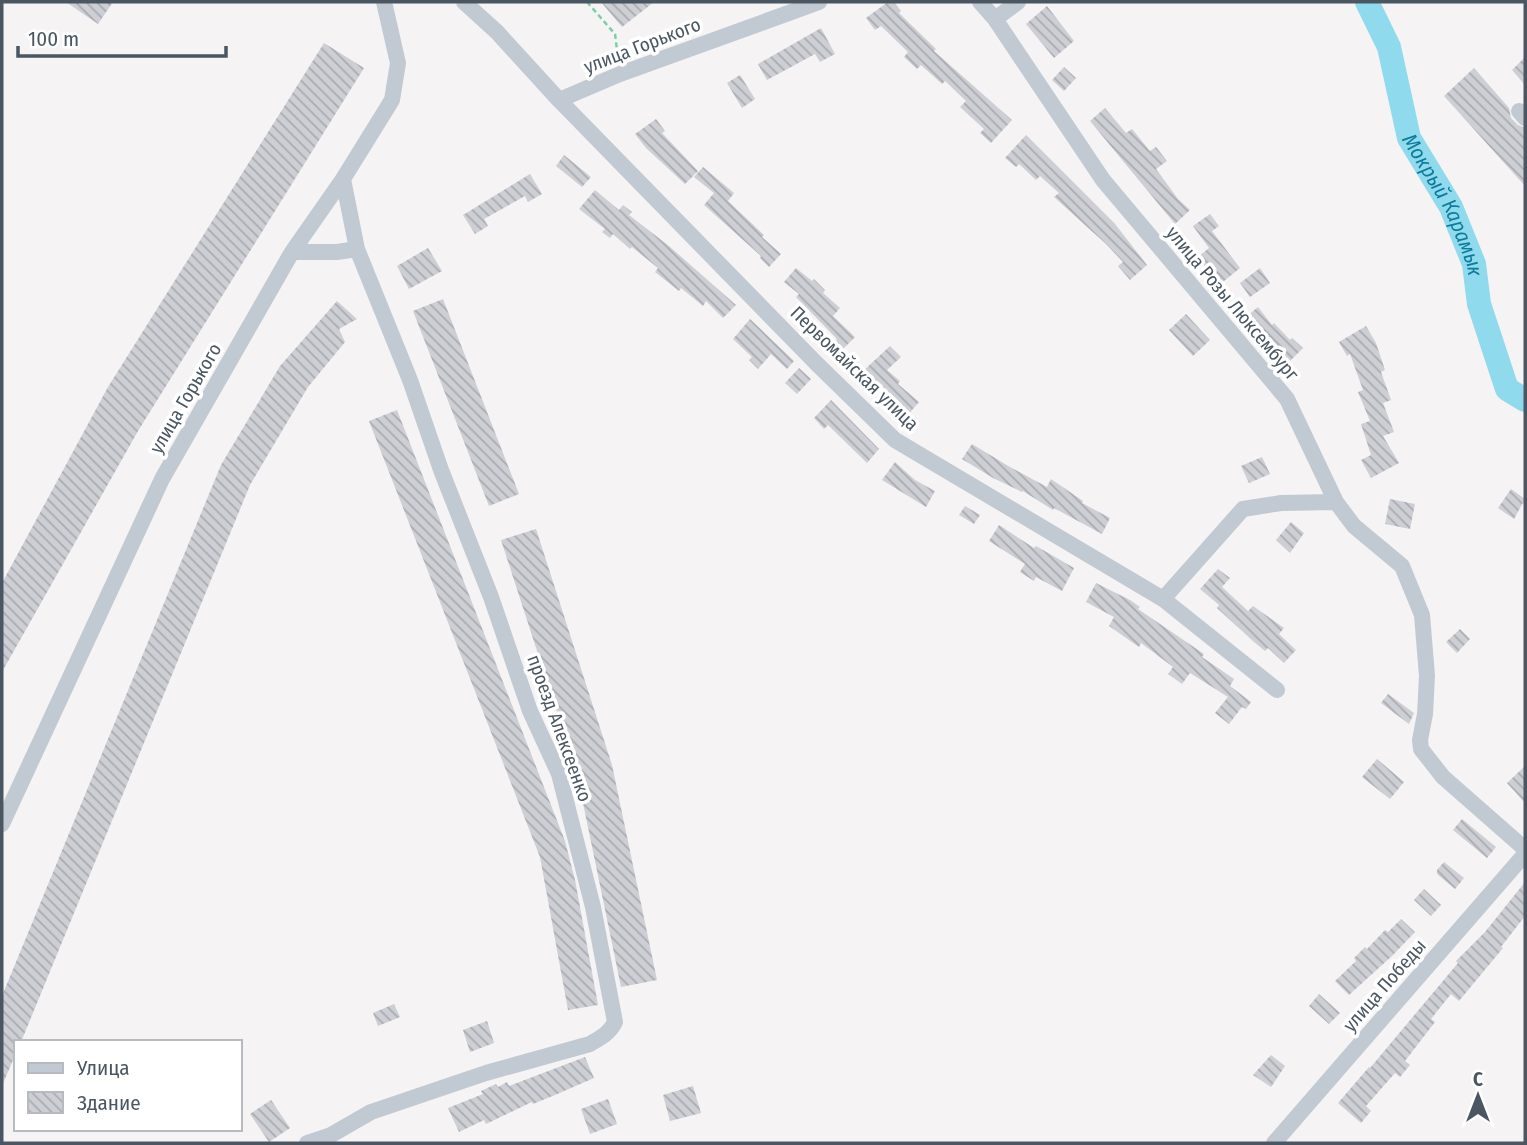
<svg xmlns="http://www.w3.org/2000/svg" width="1527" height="1145" font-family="'Fira Sans Condensed',sans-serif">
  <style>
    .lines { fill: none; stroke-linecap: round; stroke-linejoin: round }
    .river { stroke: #90daee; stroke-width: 24 }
    .building { fill: url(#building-back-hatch) }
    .path { stroke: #7ad0a6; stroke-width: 2.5; stroke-dasharray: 5 3.5; stroke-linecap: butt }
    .street { stroke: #c1cad2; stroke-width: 16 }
    .labels { text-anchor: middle; stroke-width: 7; stroke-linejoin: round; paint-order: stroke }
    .street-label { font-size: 19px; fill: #4a5661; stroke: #fff }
    .water-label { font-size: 21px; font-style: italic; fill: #0c7c9b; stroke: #fff }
  </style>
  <defs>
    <pattern id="building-back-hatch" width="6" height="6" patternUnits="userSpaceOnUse" patternTransform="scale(1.75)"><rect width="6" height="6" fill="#cdcfd5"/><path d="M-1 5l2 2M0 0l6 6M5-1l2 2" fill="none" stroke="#a8abb0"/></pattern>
  </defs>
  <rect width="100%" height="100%" fill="#f5f3f3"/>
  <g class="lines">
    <path class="river" id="s1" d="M1367,2L1389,47L1409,138L1451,207L1474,264L1479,304L1507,389L1525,400"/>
  </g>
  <path class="building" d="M66,2H113L98,24Z
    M601,2H654L622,27Z
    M888,2H894L901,11L899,13L936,49L934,51L1012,120L991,143L980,133L984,129L960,107L966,101L945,81L942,84L921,65L917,69L904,57L908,52L881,26L875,30L866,18Z
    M1047,6L1074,41L1054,58L1026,24Z
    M821,28L835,54L820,62L815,54L767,80L758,64Z
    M324,43L364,68L138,431L2,672V583L108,387Z
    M1525,57V85L1512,70Z
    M1064,67L1076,78L1064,91L1052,80Z
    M1474,68L1509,108L1511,118L1518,125L1525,128V186L1444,96Z
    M740,75L755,99L742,108L727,83Z
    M1105,108L1126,133L1132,129L1150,151L1156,147L1167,161L1156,169L1178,199L1190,210L1175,224L1090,121Z
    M656,119L665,131L662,133L698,171L685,184L646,148L635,134Z
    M1026,135L1115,224L1147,265L1130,280L1118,266L1123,262L1106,244L1054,197L1059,193L1040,176L1036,180L1019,164L1016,167L1005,158Z
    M564,155L591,177L582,187L556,166Z
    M703,167L734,193L728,201L764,235L762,237L781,254L769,267L760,258L761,256L704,205L714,193L694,177Z
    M530,174L542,194L528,202L525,196L484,219L488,226L475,234L463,215Z
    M595,190L619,210L623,205L632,212L629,215L669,246L736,305L723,318L706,301L703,306L681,288L679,291L655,272L658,268L632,247L630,249L613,234L610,238L602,232L605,229L579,209Z
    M1210,214L1219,226L1212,231L1240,268L1218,286L1198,257L1209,248L1193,226Z
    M428,248L442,271L409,289L397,266Z
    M796,268L812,281L814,279L825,290L823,293L840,308L833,316L855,337L843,349L835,341L837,339L796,297L799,294L784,282Z
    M1260,268L1270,283L1250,297L1240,283Z
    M443,299L519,494L489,506L413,311Z
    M337,301L357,319L339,329L345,342L308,387L250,485L21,1042H16V1053L2,1086V996L221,465L280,366Z
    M1258,307L1272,325L1274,323L1290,340L1292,338L1303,348L1290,361L1254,327L1248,331L1241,321Z
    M1186,314L1210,340L1193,356L1169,330Z
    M750,319L794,361L787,369L771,354L758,369L749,360L752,357L733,339Z
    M1366,326L1376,343L1385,370L1381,372L1391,400L1383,403L1394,432L1383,436L1399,463L1371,478L1361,460L1371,455L1361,424L1370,421L1358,392L1363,390L1350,354L1347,356L1339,342Z
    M890,346L901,357L887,370L900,381L898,384L919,402L906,417L862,372Z
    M799,368L811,379L797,394L785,383Z
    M831,400L879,449L867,463L828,425L824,429L814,418Z
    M397,410L565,841L575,880L598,1005L568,1010L540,857L369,421Z
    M972,444L1010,467L1047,487L1051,479L1083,501L1082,503L1110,518L1102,534L1054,508L1053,510L1023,491L1022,492L993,478L962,459Z
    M1262,457L1270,474L1249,483L1241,466Z
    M895,462L915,480L935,491L926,507L882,480Z
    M1511,489L1525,499L1514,519L1498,508Z
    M1390,499L1415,504L1410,529L1385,524Z
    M965,506L980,515L974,524L959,515Z
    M1291,522L1304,533L1290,553L1276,540Z
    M999,525L1034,548L1036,546L1074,568L1062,591L1036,577L1034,581L1020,572L1025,564L989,541Z
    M536,529L612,765L657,980L621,987L577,774L501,540Z
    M1218,569L1230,578L1222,587L1248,611L1253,606L1284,628L1279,634L1296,650L1284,663L1268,648L1265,651L1254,642L1217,608L1219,605L1200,589Z
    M1096,583L1130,600L1140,607L1138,609L1204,654L1202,657L1234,679L1230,686L1251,702L1246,709L1242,707L1229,724L1215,713L1228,697L1190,673L1182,684L1168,674L1173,667L1141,643L1139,647L1109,626L1114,617L1086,602Z
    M1460,629L1470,639L1457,653L1446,642Z
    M1388,694L1414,713L1409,724L1381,703Z
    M1377,759L1404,782L1390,799L1362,777Z
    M1525,766V803L1507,783Z
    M1462,819L1496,847L1487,858L1453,830Z
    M1444,862L1464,878L1455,889L1437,874V870Z
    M1525,882V916L1501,947L1503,948L1459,1001L1451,994L1431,1019L1435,1022L1405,1061L1410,1065L1400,1077L1395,1073L1366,1106L1371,1111L1361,1123L1338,1103L1369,1067L1370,1068L1458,963L1456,961L1485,932Z
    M1424,889L1441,905L1431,916L1414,900Z
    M1401,919L1415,932L1392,956L1349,995L1335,981L1356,961L1354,958L1365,947L1367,949L1385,930L1388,932Z
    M1319,994L1340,1013L1329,1024L1309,1006Z
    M394,1004L400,1017L378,1026L373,1013Z
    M487,1021L494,1043L470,1052L463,1030Z
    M1271,1055L1285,1066L1271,1087L1253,1075Z
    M585,1057L594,1078L555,1095L533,1104L532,1102L486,1124L484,1120L459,1132L448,1108L483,1094L481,1091L496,1084L498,1087L507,1082L509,1086Z
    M693,1086L701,1113L670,1121L663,1095Z
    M608,1099L617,1124L590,1134L581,1109Z
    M271,1100L290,1128L269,1142L250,1114Z"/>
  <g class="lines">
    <path class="path" d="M587,2L615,34L618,58"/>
    <path class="street" d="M464,2L497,32L559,100L817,364L895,440L1163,599L1277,690
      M980,2L995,19L1103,180L1287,399L1336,502L1354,526L1402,566L1422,615L1427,676L1425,714L1420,740L1421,749L1443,777L1525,849
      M995,19L1018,2
      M559,100L620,74L819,2
      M1519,111L1525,118
      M292,252H337L357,249
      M1163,599L1243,509L1281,503L1336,502
      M2,824L162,479L292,252L343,179L392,100L398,63L384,2
      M307,1143L331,1135L371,1112L486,1073L590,1044C600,1038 610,1033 615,1022L593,907L559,774L530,711L491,597L441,470L410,380L357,249L343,179
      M1274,1143L1525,854"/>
  </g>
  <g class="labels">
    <g class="street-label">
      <text transform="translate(642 45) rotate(-21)" y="7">улица Горького</text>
      <text transform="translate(1233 303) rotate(50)" y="7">улица Розы Люксембург</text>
      <text transform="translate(855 368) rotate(44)" y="7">Первомайская улица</text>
      <text transform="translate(185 398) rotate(-60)" y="7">улица Горького</text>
      <text transform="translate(560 728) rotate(70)" y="7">проезд Алексеенко</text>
      <text transform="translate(1384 985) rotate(-49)" y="7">улица Победы</text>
    </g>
    <g class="water-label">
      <text dy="7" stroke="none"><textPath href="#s1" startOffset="219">Мокрый Карамык</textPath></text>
    </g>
  </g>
  <rect width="1527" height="1145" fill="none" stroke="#4a5661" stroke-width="7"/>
  <rect x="14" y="1040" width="228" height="91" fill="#ffffff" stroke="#b7bbc0" stroke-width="2"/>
  <rect x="28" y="1063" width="35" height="10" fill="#c1cad2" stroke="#b7bbc0" stroke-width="2"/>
  <text x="77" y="1075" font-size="21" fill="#4a5661">Улица</text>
  <rect x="28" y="1092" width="35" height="21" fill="url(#building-back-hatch)" stroke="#b7bbc0" stroke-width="2"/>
  <text x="77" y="1110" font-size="21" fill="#4a5661">Здание</text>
  <g transform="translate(1478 1096)" stroke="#ffffff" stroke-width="5" paint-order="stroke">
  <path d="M0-5L12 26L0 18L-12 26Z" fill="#4a5661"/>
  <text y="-10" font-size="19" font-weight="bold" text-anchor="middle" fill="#4a5661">С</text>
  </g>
  <path d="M18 46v10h208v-10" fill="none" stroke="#4a5661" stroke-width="3.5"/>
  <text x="28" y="46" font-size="21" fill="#4a5661" stroke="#ffffff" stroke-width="5" paint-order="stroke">100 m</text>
</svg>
